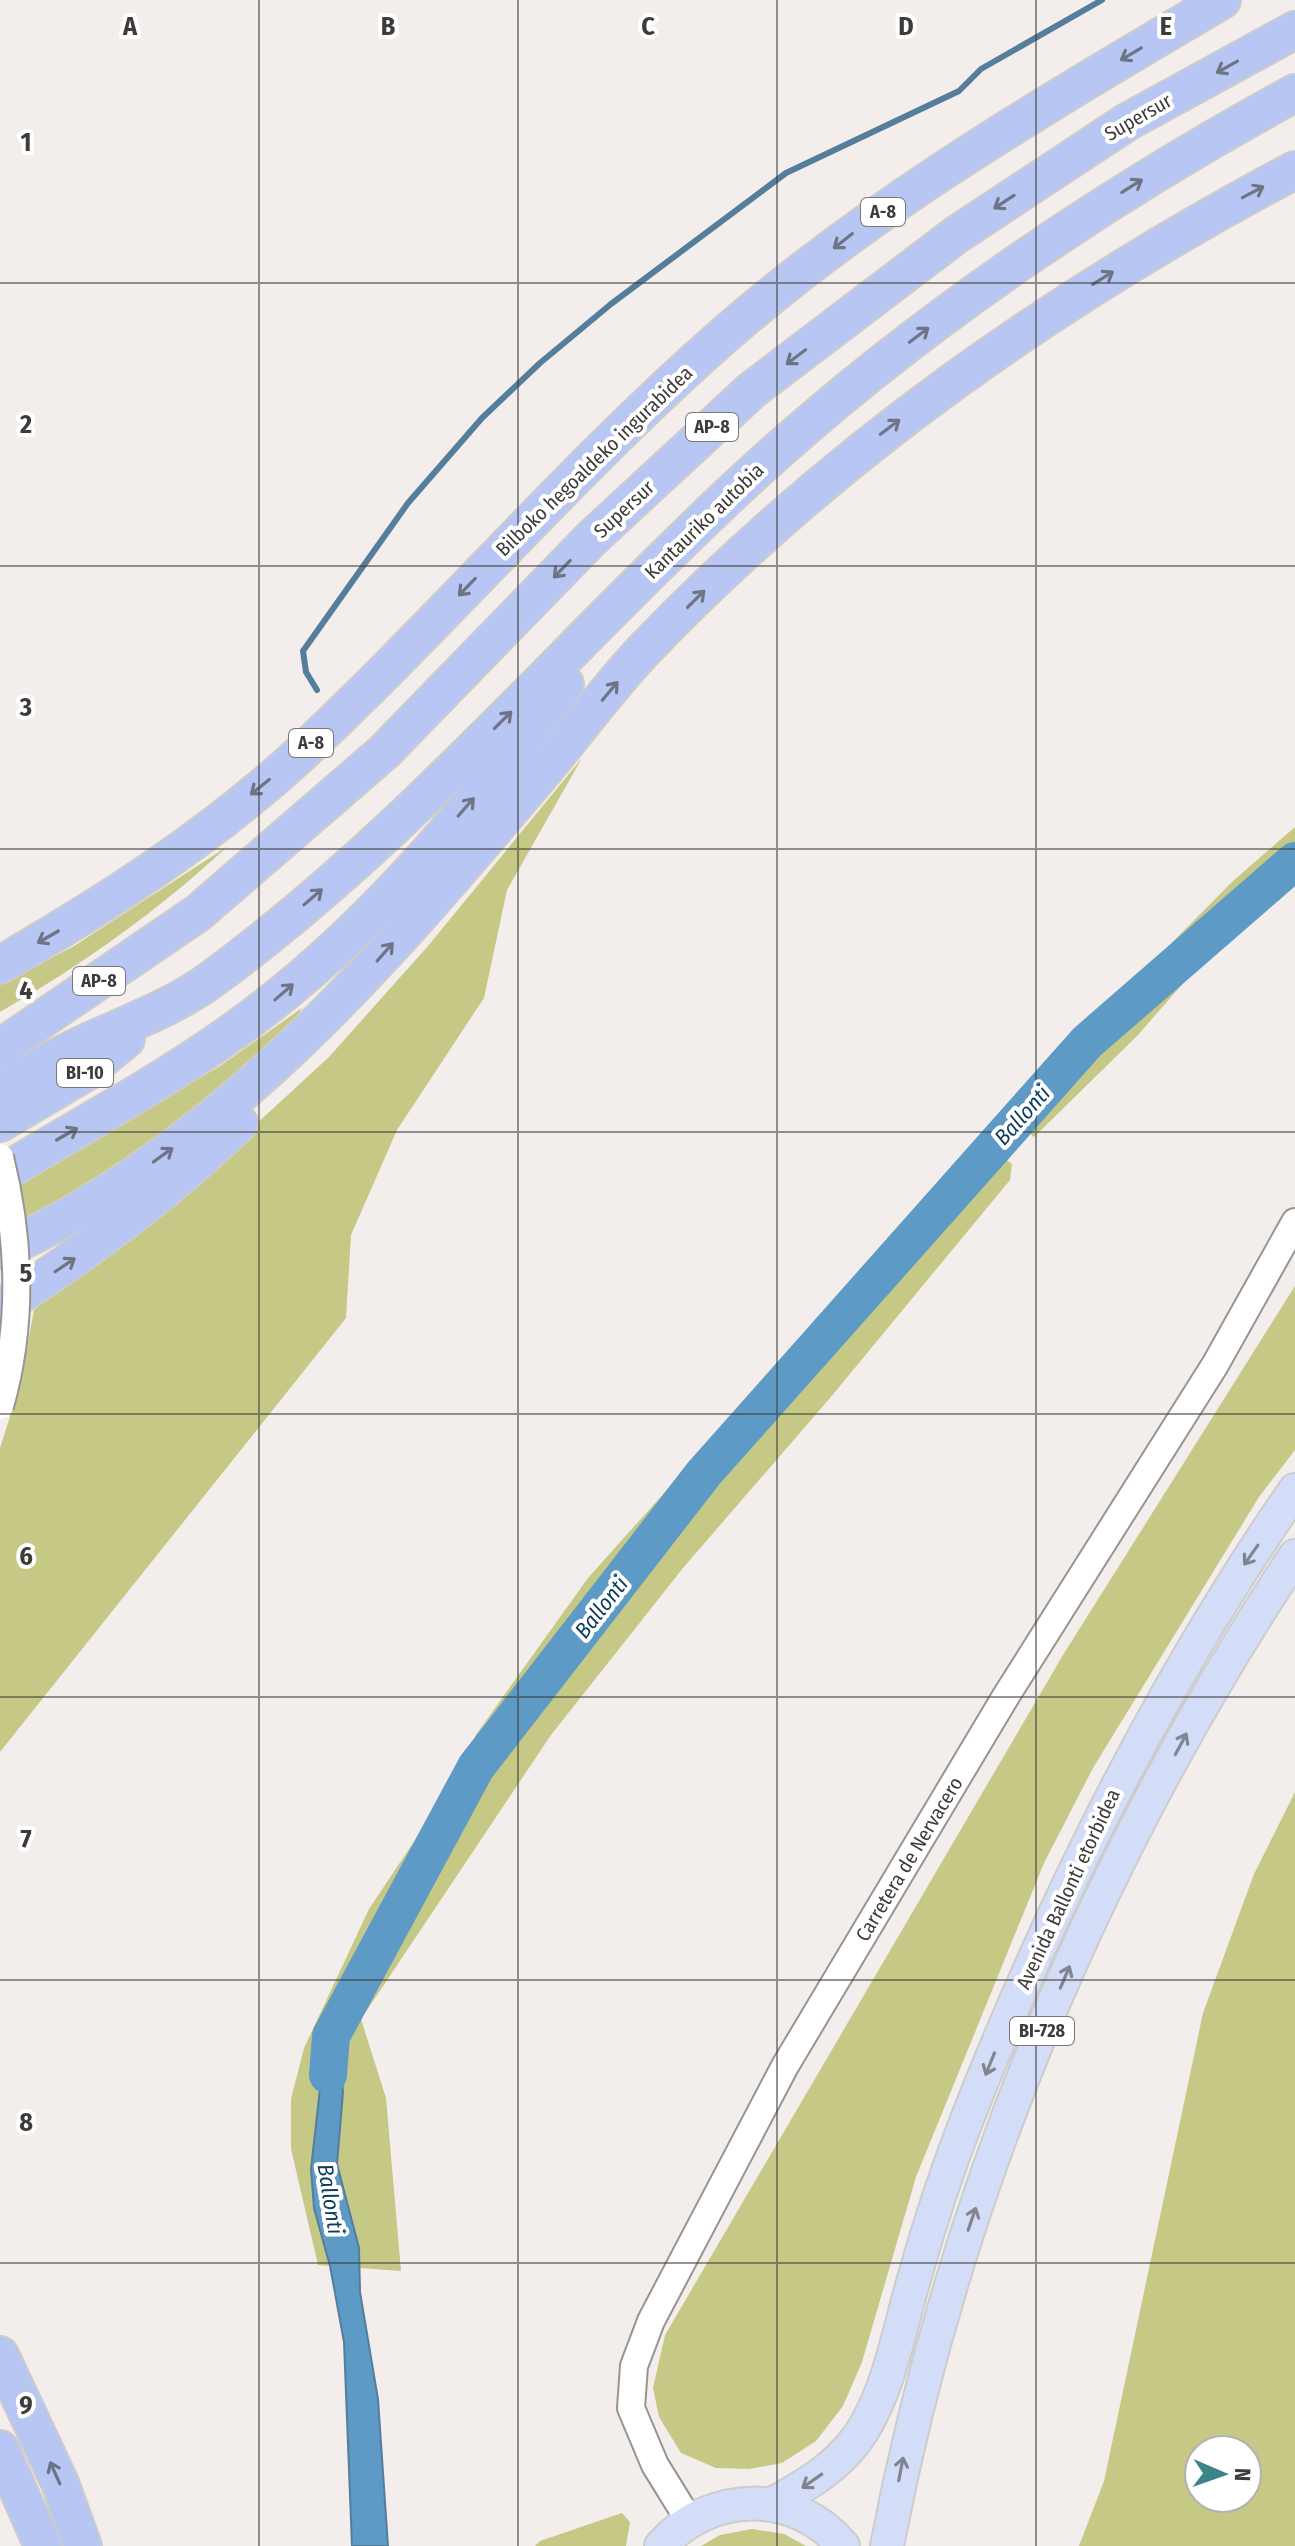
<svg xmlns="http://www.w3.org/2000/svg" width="1295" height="2546" font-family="'Fira Sans Condensed',sans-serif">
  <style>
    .green { fill: #c5c985; fill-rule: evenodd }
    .water { fill: #5d9ac6; stroke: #547e9c; stroke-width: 2 }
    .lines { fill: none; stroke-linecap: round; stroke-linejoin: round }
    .stream { stroke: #547e9c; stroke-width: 6 }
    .river { stroke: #5d9ac6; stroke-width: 38 }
    .minor-casing { stroke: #989492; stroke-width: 30 }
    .major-casing { stroke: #cdcccc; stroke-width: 36 }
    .highway-casing { stroke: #cdcccc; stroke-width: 40 }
    .minor { stroke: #fff; stroke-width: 26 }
    .major { stroke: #d4ddf8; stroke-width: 32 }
    .highway { stroke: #b7c6f3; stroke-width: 36 }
    .minor-bridge-casing { stroke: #989492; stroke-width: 30; stroke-linecap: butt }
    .minor-bridge { stroke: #fff; stroke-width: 26 }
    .oneway { stroke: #6e7385 }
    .oneway2 { stroke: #828490 }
    .grid { fill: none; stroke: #3e3c3b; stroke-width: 2; stroke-opacity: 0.55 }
    .labels { text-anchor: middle; stroke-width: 8; stroke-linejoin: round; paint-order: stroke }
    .shield { fill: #fff; stroke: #787676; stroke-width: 2 }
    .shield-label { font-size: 18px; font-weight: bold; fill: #3e3c3b }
    .street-label { font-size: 20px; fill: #3e3c3b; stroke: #fff }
    .water-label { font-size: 22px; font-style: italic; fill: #0b3d5b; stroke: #fff }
    .grid-label { font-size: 26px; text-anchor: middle; font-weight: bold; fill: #3e3c3b; stroke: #fff; stroke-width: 8; stroke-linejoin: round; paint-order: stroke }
  </style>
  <rect width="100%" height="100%" fill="#f3eeec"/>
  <path class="green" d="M582,758L507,890L484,998L397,1130L351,1235L346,1318L0,1752V1448L20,1385L34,1310L231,1147L329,1057L428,946Z
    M1295,827V883L1208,955L1137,1036L1034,1137L1004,1112L1233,881Z
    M228,846C158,911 82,965 0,1012V985L74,946Z
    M302,1008L290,1029L174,1133L19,1230L11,1190L220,1066Z
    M980,1140L1012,1164L1010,1180L830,1398L683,1568L551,1735L361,2019L386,2098L401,2271L318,2265L291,2149V2099L304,2048L369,1909L475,1750V1736L588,1578Z
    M1295,1286V1450L1259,1497L1093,1768L1044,1863L916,2177L862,2362L843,2406L816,2441L782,2463L749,2469L716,2468L681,2453L659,2417L653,2388L665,2335L1063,1655Z
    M1295,1792V2546H1079L1104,2481L1203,2013L1254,1874ZM1199,2450H1247V2498H1199Z
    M622,2513L630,2522L626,2546H535L540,2541Z
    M752,2529L784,2534L806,2546H701L720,2535Z"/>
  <path class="water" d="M337,2024L343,2092L337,2164L359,2248L360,2292L378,2399L388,2546H352L344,2342L330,2266L314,2208L311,2169L322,2071Z"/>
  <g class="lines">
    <path class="stream" d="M317,690L306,672L303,651L408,503L482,418L540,363L611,304L786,173L959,91L981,69L1102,0"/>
    <path class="river" d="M328,2075L331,2036L476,1767L704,1473L1087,1042L1295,861"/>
    <g class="minor-casing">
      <path id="minor" d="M689,2520L655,2465L631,2408L634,2366L651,2321L785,2066L1006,1696L1215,1365L1295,1222"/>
    </g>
    <g class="major-casing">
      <path id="major" d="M772,2504C809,2484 846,2462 867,2423C890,2382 899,2332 912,2286C928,2228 947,2170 969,2114C1056,1894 1160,1685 1295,1490
        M661,2546C709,2491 795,2488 843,2546
        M887,2546C954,2194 1097,1854 1295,1556"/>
    </g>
    <g class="highway-casing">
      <path id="highway" d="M0,965C104,905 207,839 296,758C442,622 571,470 721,338C873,204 1049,103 1222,0
        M0,1048L198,913L384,752L592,538L752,390L956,235L1127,122L1295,30
        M0,1089C24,1076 48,1062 73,1049C120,1026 170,1010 212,979C406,837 562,651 737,488C905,331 1094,203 1295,93
        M0,1123L86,1072L126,1039
        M0,1175C90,1120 183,1072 266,1007C381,918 478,800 565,684
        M0,1251C224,1150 385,958 540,775C575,734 607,689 644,650C834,452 1054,298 1295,170
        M0,1308C84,1254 167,1193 239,1123
        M0,2355L60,2483L83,2546
        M0,2449L43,2546"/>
    </g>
    <use href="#minor" class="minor"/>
    <use href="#major" class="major"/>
    <use href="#highway" class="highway"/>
    <g class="minor-bridge-casing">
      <path id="minor-bridge" d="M0,1157C20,1239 23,1325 0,1406"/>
    </g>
    <use href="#minor-bridge" class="minor-bridge"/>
  </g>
  <defs><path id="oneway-shaft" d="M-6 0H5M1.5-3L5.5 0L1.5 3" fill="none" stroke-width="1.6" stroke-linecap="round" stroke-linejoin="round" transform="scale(2)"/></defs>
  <g class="oneway">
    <use href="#oneway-shaft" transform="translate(1131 54) rotate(149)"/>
    <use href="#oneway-shaft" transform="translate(1227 67) rotate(151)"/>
    <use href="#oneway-shaft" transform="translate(1132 186) rotate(-32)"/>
    <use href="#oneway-shaft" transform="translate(1253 192) rotate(-28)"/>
    <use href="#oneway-shaft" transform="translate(1004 202) rotate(147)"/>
    <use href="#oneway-shaft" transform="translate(843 241) rotate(142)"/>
    <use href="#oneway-shaft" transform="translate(1103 278) rotate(-32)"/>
    <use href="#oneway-shaft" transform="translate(919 335) rotate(-37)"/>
    <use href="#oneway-shaft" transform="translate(796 357) rotate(143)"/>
    <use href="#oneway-shaft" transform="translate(890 427) rotate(-37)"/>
    <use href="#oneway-shaft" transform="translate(562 569) rotate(134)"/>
    <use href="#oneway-shaft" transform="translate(467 587) rotate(134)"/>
    <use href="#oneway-shaft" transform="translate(696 599) rotate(-45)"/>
    <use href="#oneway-shaft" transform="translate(610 691) rotate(-50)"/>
    <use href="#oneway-shaft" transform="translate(503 720) rotate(-45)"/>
    <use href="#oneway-shaft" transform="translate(260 787) rotate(141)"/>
    <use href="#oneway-shaft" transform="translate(466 807) rotate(-49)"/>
    <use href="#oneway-shaft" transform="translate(313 897) rotate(-41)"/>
    <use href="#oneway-shaft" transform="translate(48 937) rotate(150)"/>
    <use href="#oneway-shaft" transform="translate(385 952) rotate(-49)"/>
    <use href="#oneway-shaft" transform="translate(284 992) rotate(-41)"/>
    <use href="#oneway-shaft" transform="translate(67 1134) rotate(-30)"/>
    <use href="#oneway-shaft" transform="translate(163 1155) rotate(-36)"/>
    <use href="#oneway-shaft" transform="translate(65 1265) rotate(-34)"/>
    <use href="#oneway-shaft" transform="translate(55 2473) rotate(-114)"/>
  </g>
  <g class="oneway2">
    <use href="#oneway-shaft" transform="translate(1251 1555) rotate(125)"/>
    <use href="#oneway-shaft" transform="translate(1181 1744) rotate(-62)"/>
    <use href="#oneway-shaft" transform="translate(1065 1977) rotate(-67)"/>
    <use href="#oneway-shaft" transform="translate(990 2064) rotate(112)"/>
    <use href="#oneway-shaft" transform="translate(972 2219) rotate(-71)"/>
    <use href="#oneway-shaft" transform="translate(901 2469) rotate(-79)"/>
    <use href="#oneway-shaft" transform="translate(812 2481) rotate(145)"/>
  </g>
  <path class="grid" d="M259,0V2546M518,0V2546M777,0V2546M1036,0V2546M0,283H1295M0,566H1295M0,849H1295M0,1132H1295M0,1414H1295M0,1697H1295M0,1980H1295M0,2263H1295"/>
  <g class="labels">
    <g class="shield">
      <rect x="861" y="198" width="44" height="28" rx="6"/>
      <rect x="686" y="413" width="52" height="28" rx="6"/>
      <rect x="289" y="729" width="44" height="28" rx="6"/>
      <rect x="73" y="967" width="52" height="28" rx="6"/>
      <rect x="57" y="1059" width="56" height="28" rx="6"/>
      <rect x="1010" y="2017" width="64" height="28" rx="6"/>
    </g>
    <g class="shield-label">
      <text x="883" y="218">A-8</text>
      <text x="712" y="433">AP-8</text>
      <text x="311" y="749">A-8</text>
      <text x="99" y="987">AP-8</text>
      <text x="85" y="1079">BI-10</text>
      <text x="1042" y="2037">BI-728</text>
    </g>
    <g class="street-label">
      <text transform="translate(1138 117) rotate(-30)" y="7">Supersur</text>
      <text transform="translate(594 461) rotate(-44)" y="7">Bilboko hegoaldeko ingurabidea</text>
      <text transform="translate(624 509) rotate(-43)" y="7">Supersur</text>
      <text transform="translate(704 521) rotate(-44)" y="7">Kantauriko autobia</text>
      <text transform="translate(909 1859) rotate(-59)" y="7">Carretera de Nervacero</text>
      <text transform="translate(1068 1889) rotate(-65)" y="7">Avenida Ballonti etorbidea</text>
    </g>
    <g class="water-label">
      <text transform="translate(1022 1115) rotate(-48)" y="8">Ballonti</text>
      <text transform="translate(601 1607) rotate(-52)" y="8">Ballonti</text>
      <text transform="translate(331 2199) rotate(81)" y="8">Ballonti</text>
    </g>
  </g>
  <g class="grid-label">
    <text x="130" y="35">A</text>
    <text x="388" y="35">B</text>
    <text x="648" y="35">C</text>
    <text x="906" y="35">D</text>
    <text x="1166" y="35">E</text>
    <text x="26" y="151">1</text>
    <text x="26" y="433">2</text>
    <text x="26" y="716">3</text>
    <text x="26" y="999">4</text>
    <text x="26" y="1282">5</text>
    <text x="26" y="1565">6</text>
    <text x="26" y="1848">7</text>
    <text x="26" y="2131">8</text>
    <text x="26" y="2414">9</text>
  </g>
  <g transform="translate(1223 2474) rotate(92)"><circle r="38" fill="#ffffff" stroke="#b2b1b1" stroke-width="2"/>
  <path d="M0-6L14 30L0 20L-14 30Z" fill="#3c8488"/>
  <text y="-12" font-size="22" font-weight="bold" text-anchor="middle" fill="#3e3c3b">N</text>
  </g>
</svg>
